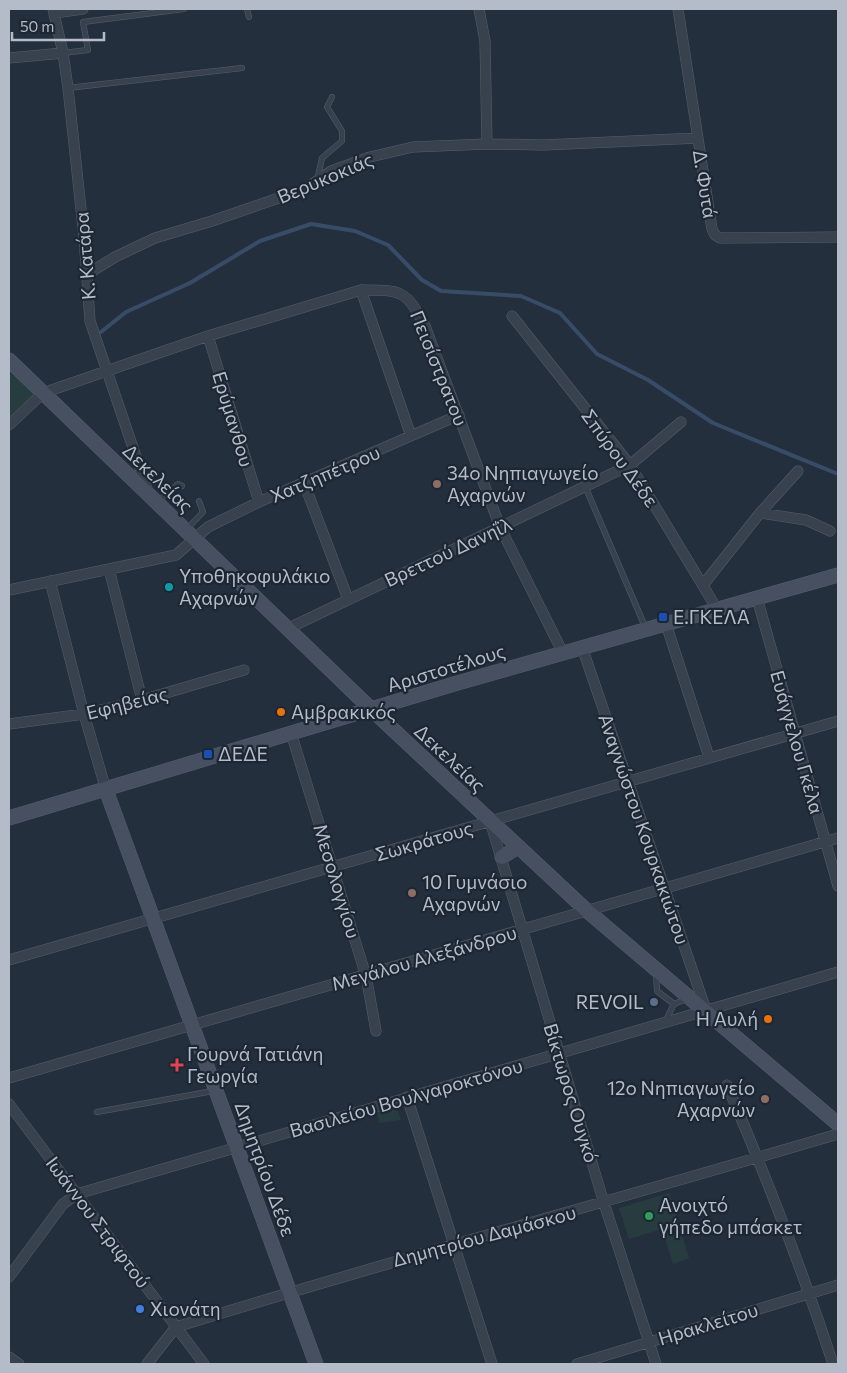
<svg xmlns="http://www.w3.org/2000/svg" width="847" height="1373" font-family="Commissioner,sans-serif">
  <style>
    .green { fill: #263c3f }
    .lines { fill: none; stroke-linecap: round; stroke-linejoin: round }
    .stream { stroke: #394c67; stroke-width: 4 }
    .lane-casing { stroke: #565f6c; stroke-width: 6 }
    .street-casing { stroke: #565f6c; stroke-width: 11 }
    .secondary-casing { stroke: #565f6c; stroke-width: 15 }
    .lane { stroke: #38414e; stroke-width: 5 }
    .street { stroke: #38414e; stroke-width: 10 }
    .secondary { stroke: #465061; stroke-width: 14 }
    .education-dot { fill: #8d6e63; stroke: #1d2633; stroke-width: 2 }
    .culture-dot { fill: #0f9aa8; stroke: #1d2633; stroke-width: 2 }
    .transit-dot { fill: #1a4fb4; stroke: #1d2633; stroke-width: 2 }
    .food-dot { fill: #e8710a; stroke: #1d2633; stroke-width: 2 }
    .service-dot { fill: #5c6f8a; stroke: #1d2633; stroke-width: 2 }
    .health-dot { fill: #e0444e; stroke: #1d2633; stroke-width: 2 }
    .leisure-dot { fill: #2e9e5b; stroke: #1d2633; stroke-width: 2 }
    .shop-dot { fill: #3f7fe0; stroke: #1d2633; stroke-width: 2 }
    .labels { text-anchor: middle; stroke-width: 4.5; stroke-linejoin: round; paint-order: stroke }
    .street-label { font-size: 19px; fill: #b4bcc9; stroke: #1d2633 }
    .poi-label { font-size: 19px; fill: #b4bcc9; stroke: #1d2633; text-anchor: start }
  </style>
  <rect width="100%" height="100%" fill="#242f3e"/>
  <path class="green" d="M9,373L15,376L34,395L9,417Z
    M396,1105L401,1120L379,1123L377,1112Z
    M669,1193L689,1258L673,1264L662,1229L629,1239L619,1208Z"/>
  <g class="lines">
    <path class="stream" d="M101,332L126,312L190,283L260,241L311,224L355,231L388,245L422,280L441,291L521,296L560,313L597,354L648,380L713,423L838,474"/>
    <g class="lane-casing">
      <path id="lane" d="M247,9L249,17
        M63,53L88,50L83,22L184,9
        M68,88L242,68
        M317,181L322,158L342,141V131L327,107L332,97
        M585,486L646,629
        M158,501L178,484L182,486
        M186,530L203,512L199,501
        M656,972L657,991L674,1004L689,998
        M665,1022L674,1004
        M97,1112L213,1091"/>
    </g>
    <g class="street-casing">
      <path id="street" d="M53,9L63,53L68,88L84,237L90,321L148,492
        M479,9L485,41L487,144
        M678,9L712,229L715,235L720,238L838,237
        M54,13L83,9
        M9,58L63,53
        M86,275L115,257L155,238L212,221L305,189L331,171L370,157L413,147L487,144L544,145L698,138
        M361,290L411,436
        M512,316L630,465L717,609
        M208,336L259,502
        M9,425L43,393L208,336L361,290C402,290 406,290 425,326L500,527L563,653
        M304,483L348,599
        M760,513L806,520L830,531
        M109,569L142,700
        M50,581L84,714L106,790
        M703,585L760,513L798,471
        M9,590L176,555L208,527L259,502L459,415
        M757,598L838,886
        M666,624L709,757
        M287,629L630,465L681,422
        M582,647L706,1010
        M9,724L84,714L142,700L244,670
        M291,733L366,976L376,1031
        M490,821L604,1203L656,1364
        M9,960L838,721
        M9,1078L838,838
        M727,1085C766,1176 802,1269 833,1364
        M407,1097L492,1364
        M9,1104L204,1364
        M9,1277L63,1204L77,1194L838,972
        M9,1357L19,1364
        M147,1364L176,1327C396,1259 618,1199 838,1134
        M577,1364L838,1285"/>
    </g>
    <g class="secondary-casing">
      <path id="secondary" d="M9,360L371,709L585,909L838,1124
        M106,790L316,1364
        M9,818L454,684L838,575
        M502,857L518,847"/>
    </g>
    <use href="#lane" class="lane"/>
    <use href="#street" class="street"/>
    <use href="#secondary" class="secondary"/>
  </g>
  <g class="education-dot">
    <circle cx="437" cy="484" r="5"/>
    <circle cx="412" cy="893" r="5"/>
    <circle cx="765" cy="1099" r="5"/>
  </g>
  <circle class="culture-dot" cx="169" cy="587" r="5"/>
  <g class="transit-dot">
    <rect x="658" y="612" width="10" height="10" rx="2.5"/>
    <rect x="203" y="749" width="10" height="10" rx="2.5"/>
  </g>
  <g class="food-dot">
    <circle cx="281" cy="712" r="5"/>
    <circle cx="768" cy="1019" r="5"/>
  </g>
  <circle class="service-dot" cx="654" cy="1002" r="5"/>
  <path class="health-dot" d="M174.5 1057.5h5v5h5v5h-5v5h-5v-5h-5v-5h5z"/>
  <circle class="leisure-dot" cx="649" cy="1216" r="5"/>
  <circle class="shop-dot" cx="140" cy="1309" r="5"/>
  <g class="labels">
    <g class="street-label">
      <text transform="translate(325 178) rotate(-23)" y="7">Βερυκοκιάς</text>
      <text transform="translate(705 184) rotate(81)" y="7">Δ. Φυτά</text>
      <text transform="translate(85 256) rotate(-95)" y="7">Κ. Κατάρα</text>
      <text transform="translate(439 368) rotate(68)" y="7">Πεισίστρατου</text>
      <text transform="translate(233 419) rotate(73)" y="7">Ερύμανθου</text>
      <text transform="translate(620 458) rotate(54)" y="7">Σπύρου Δέδε</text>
      <text transform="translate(325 474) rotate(-23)" y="7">Χατζηπέτρου</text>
      <text transform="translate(158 478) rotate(44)" y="7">Δεκελείας</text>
      <text transform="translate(448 552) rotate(-25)" y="7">Βρεττού Δανηΐλ</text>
      <text transform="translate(446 668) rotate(-17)" y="7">Αριστοτέλους</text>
      <text transform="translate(127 703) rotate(-14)" y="7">Εφηβείας</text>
      <text transform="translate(797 742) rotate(74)" y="7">Ευάγγελου Γκέλα</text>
      <text transform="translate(450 758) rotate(43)" y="7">Δεκελείας</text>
      <text transform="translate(644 829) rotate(71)" y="7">Αναγνώστου Κουρκακιώτου</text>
      <text transform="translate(424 841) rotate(-16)" y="7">Σωκράτους</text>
      <text transform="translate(337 881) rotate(73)" y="7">Μεσολογγίου</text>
      <text transform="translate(424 958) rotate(-16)" y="7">Μεγάλου Αλεξάνδρου</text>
      <text transform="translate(571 1093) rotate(73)" y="7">Βίκτωρος Ουγκό</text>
      <text transform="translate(406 1098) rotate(-16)" y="7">Βασιλείου Βουλγαροκτόνου</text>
      <text transform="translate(265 1169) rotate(70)" y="7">Δημητρίου Δέδε</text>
      <text transform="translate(98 1222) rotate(53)" y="7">Ιωάννου Στριφτού</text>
      <text transform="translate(484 1236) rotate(-15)" y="7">Δημητρίου Δαμάσκου</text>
      <text transform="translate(708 1324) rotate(-17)" y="7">Ηρακλείτου</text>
    </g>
    <g class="poi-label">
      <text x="447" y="480">34o Νηπιαγωγείο<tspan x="447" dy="22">Αχαρνών</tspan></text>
      <text x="179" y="583">Υποθηκοφυλάκιο<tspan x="179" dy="22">Αχαρνών</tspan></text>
      <text x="673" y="624">Ε.ΓΚΕΛΑ</text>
      <text x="291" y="719">Αμβρακικός</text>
      <text x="218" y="761">ΔΕΔΕ</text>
      <text x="422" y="889">10 Γυμνάσιο<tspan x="422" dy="22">Αχαρνών</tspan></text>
      <text x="644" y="1009" text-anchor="end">REVOIL</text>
      <text x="758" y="1026" text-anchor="end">Η Αυλή</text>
      <text x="187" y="1061">Γουρνά Τατιάνη<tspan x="187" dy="22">Γεωργία</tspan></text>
      <text x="755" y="1095" text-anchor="end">12ο Νηπιαγωγείο<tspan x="755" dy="22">Αχαρνών</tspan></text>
      <text x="659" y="1212">Ανοιχτό<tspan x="659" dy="22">γήπεδο μπάσκετ</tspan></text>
      <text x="150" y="1316">Χιονάτη</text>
    </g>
  </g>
  <rect width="847" height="1373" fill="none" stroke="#b4bcc9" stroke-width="20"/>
  <path d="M12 32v8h92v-8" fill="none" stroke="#b4bcc9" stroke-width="2.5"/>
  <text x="20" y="32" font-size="15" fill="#b4bcc9" stroke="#1d2633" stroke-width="4" paint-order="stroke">50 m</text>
</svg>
